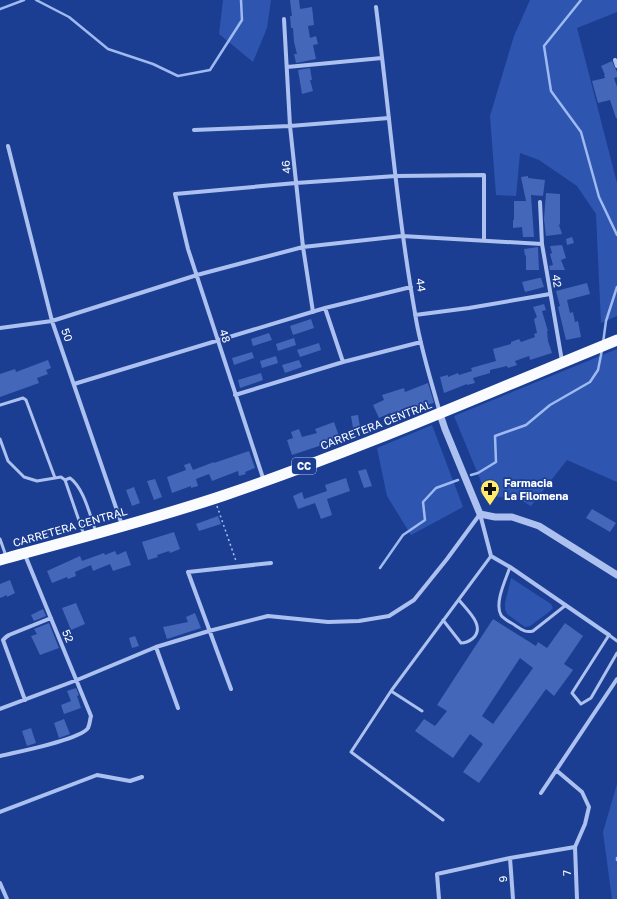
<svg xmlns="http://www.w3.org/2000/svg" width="617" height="899" font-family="'Golos Text',sans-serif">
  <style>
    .green { fill: #2e56b1 }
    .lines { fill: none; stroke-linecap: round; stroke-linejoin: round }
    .stream { stroke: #9fb9f1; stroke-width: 2.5 }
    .building { fill: #4467ba; fill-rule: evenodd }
    .path { stroke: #acc1ef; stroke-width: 1.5; stroke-dasharray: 2 3; stroke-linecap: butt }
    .service { stroke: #acc1ef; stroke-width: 3 }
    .minor { stroke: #acc1ef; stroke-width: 4 }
    .tertiary { stroke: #acc1ef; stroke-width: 7 }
    .trunk { stroke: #fafbff; stroke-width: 11 }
    .labels { text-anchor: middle; stroke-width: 3.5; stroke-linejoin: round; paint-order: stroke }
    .shield { fill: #1b3e93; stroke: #bbc5df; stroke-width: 1 }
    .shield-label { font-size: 10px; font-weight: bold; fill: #fff }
    .street-label { font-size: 11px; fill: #fff; stroke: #1b3e93 }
    .poi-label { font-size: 11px; font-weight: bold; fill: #fff; stroke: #1b3e93; text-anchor: start }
  </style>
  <rect width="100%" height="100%" fill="#1b3e93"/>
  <path class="green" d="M223,0H271L267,28L253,62L219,34Z
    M530,0H617V12L577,28L617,183V316L601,323L596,214L577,186L539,160L520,153L516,196L496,195L490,116L514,36Z
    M617,349V482L567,460L531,506L517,498L487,496L454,416Z
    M432,425L463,507L411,535L387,496L377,448Z
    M511,578L551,604L553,608L549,612L530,626L525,627L507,614L505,609V603Z
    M617,784V899H612L603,832Z"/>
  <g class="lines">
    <path class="stream" d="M36,0L69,17L108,49L153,64L178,76L210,70L242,20L241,0
      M581,0L544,46L551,91L581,132L599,197L617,235
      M0,9L24,0
      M603,343L606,321L617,287
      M471,475L478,473L496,462L495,436L526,425L550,405L590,382L598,370L602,350
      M380,568L403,535L425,520L423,502L436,488L458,480
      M617,858V860"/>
  </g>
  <path class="building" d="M290,0H299L300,9L312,7L314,25L308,26L310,38L316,36L318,44L313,45L316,59L296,63L294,54H297L294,42L293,28H291L290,16H292Z
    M612,61L617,72V77L614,78L617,87V118H616L610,100L598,103L592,81L605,78L604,75H605L601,66Z
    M310,68L312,80H310L313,91L302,94L298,70Z
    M528,176V178L545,180L543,196L531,195L534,237H523L522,227L513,228V220H514V201H526L521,177Z
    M546,193L560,194V224L559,225L562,234L546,236L544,219Z
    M572,237L574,243L567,245L566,239Z
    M562,245L566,258L561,260L565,270H550L549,266L553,265L550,254L552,253L550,246Z
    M538,247L539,270H526V255L525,256L524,249Z
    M539,278H541L544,287L525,292L522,282Z
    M587,283L590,294L567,300L570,313L573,312L575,322L578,321L581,337L566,340L558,307L560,306L556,291Z
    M544,304L546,310L542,311L547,328L548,331H547L548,341L552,353L530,360L529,356L515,361L517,365L508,368L507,366L490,370V373L473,378L475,383L467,385V384L444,393L440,377L448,375V377L458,373L459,375L472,371L471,368L496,361L493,349L511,344V342L519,339L521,342L535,337L534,334L537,333L534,319L537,317L533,307Z
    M311,319L314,328L293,335L290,326Z
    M269,333L272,340L253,346L251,339Z
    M294,338L296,345L278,351L276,344Z
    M319,343L321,350L300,357L297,350Z
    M252,352L254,358L234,365L232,358Z
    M276,356L278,363L262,368L260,361Z
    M48,360L51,368L46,370L48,374L37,378L39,383L0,397V374L15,369L16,372Z
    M299,360L302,367L285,373L282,365Z
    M261,373L263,380L240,388L238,380Z
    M428,383L434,403L414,408L413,407L398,412L399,414L392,417L390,413L379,418L373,405L384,400L382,395L404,388L405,392Z
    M358,415L360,427L353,428L351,416Z
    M334,422L340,439L292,455L287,440L293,438L291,432L299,429L302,437L317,433L315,429Z
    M249,451L255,468L245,472L246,474L239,476L238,471L212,481L209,474L196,479L198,486L191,488V486L172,493L167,477L186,470L184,465L190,463L193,470L214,462V463Z
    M366,469L372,486L364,488L358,471Z
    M346,478L350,491L327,499L332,515L321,519L315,503L298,509L293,496L302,492L304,499L327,491L325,485Z
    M155,479L162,497L154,500L147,481Z
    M134,487L140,503L132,506L126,490Z
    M592,509L616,523L610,532L586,518Z
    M218,516L221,524L199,531L196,524Z
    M174,532L180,549L170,553L169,551L157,555L158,557L148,560L142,542Z
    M115,551L117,555L126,551L131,565L113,571L110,564L93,571L91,565L75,572L76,576L68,579L67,577L52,583L47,571L80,556L82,561L104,553L105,555Z
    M10,580L15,593L7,597V595L0,598V584Z
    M76,603L85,624L71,630L62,608Z
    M43,609L46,616L34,621L31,615Z
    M195,613L201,628L167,639L163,627L188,622L186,617Z
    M493,619L536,646L538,642L547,648L565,623L583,636L564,664L573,670L554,696L546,689L479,783L463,772L483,744L470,734L453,758L415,731L424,719L435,726L447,711L437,705ZM520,658L533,668L493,724L482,716Z
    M49,623L59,648L40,655L31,636L37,634L34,629Z
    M135,636L139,646L132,648L129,638Z
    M76,688L79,695L77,696L81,708L64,714L61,705L71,701L67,691Z
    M64,719L70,734L59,738L54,723Z
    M31,728L36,743L27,746L22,731Z"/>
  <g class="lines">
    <path class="path" d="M217,506L236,561"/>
    <path class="service" d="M0,405L23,398L26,400L55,478
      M0,439L8,461L24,477L37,481L61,477L65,480L84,535
      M65,480L70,478C84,488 90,516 96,532
      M0,539L6,556
      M510,567C506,579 494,603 501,615C503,619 512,623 516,626C522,630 526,633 533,631L566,605
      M443,620L461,643C466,643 468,642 472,639C487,627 467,610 459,600
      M617,641L609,635L572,693L581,704L591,698L617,653
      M391,691L351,752L443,820
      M422,711L391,691L491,556"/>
    <path class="minor" d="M376,7C389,109 397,212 415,313C420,347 431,380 440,413
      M284,19L290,126L303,247L313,312
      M615,60L617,66
      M287,67L382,58
      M194,130L290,126L389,118
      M8,146L52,321L122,525
      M540,202L542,244L562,361
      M325,308L343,362
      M415,315L469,308L550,294
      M0,328L52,321L197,275L303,247L402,236L542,244
      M74,384L325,308L411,287
      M235,395L343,362L421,342
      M264,481L188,249L175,194L296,183L396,176L484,175V241
      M480,514L491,556L510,567L609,635
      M156,647L178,708
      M231,689L188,572L271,563
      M25,700L3,640L6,637L9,635L51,618
      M0,709L77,680L156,647L209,631L268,616L328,622L359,621L389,616L414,600L447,559L480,514
      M0,756C16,752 80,740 88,728C90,724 90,719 91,716L25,555
      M556,770L582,792L589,807L585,824L575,847L577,899
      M541,793L617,679
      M0,812L97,775L130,781L142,777
      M510,858L513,899
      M0,883L7,899
      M439,899L437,874L510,858L575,847"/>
    <path class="tertiary" d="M440,414L445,429L480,514L495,517H512L539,526L617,575"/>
    <path class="trunk" d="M0,560C75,539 151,520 225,495C358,450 487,393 617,340"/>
  </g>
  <defs>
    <g id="pharmacy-pin" transform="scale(1)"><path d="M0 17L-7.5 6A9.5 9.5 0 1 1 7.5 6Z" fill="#ffea6a" stroke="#1b3e93"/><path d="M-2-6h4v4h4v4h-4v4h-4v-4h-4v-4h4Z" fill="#111"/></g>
  </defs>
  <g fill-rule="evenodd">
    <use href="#pharmacy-pin" x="490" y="489"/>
  </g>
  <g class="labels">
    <rect class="shield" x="292" y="458" width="24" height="16" rx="3"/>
    <g class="shield-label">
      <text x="304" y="470">CC</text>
    </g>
    <g class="street-label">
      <text transform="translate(286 167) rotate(-96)" y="4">46</text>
      <text transform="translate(557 281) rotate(81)" y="4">42</text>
      <text transform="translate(421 285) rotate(81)" y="4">44</text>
      <text transform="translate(67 335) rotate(71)" y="4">50</text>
      <text transform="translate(225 336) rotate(73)" y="4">48</text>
      <text transform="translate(376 425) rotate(-21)" y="4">CARRETERA CENTRAL</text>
      <text transform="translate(70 527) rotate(-16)" y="4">CARRETERA CENTRAL</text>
      <text transform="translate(68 636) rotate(67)" y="4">52</text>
      <text transform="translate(567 873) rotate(-92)" y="4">7</text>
      <text transform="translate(503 879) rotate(-95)" y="4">9</text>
    </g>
    <g class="poi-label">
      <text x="504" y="487">Farmacia<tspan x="504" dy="13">La Filomena</tspan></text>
    </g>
  </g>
</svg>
